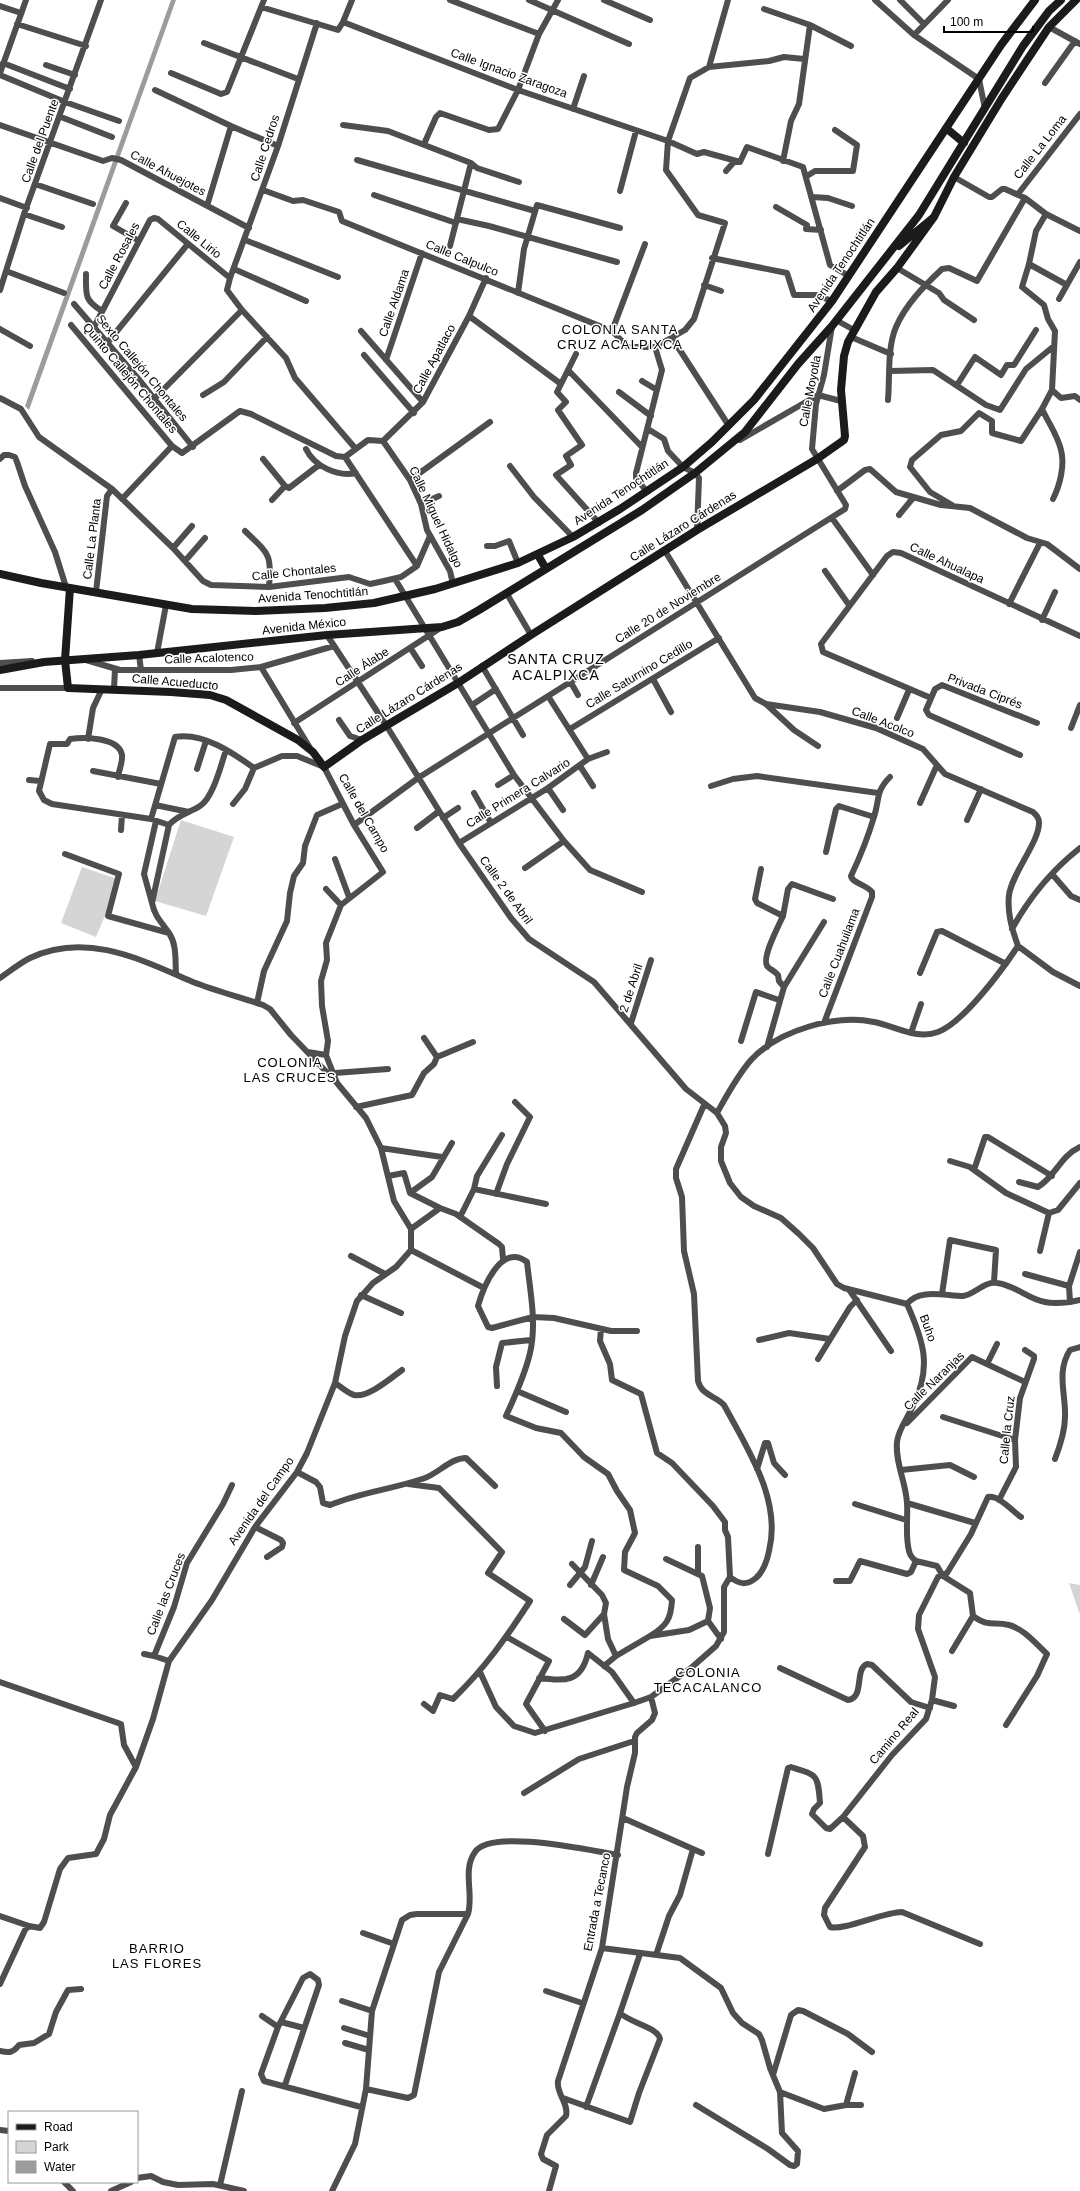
<svg xmlns="http://www.w3.org/2000/svg" width="1080" height="2191" font-family="Helvetica,sans-serif">
  <style>
    .green { fill: #d5d5d5 }
    .water { fill: #9c9c9c }
    .lines { fill: none; stroke-linecap: round; stroke-linejoin: round }
    .street { stroke: #4e4e4e; stroke-width: 6 }
    .secondary { stroke: #1b1b1b; stroke-width: 8 }
    .labels { text-anchor: middle; stroke-width: 3; stroke-linejoin: round; paint-order: stroke }
    .street-label { font-size: 12px; fill: #000; stroke: #fff }
    .neighbourhood-label { font-size: 13px; letter-spacing: 1px; fill: #000; stroke: #fff }
    .quarter-label { font-size: 14px; letter-spacing: 1px; fill: #000; stroke: #fff }
  </style>
  <rect width="100%" height="100%" fill="#fff"/>
  <path class="green" d="M181,820L234,837L206,916L155,901Z
    M82,867L120,880L96,937L61,923Z
    M1069,1583L1080,1585V1613L1079,1612Z"/>
  <path class="water" d="M171,0H176L29,410L25,406Z"/>
  <g class="lines">
    <path class="street" d="M450,0L539,34
      M529,0L629,44
      M604,0L650,20
      M875,0L914,35
      M900,0L924,24
      M948,0L914,35L979,79L985,109
      M0,6L21,13
      M261,7L338,30L343,22L352,0
      M764,9L810,25L799,104L791,121L783,161
      M343,22L518,90L668,141L697,154L704,152L740,162
      M317,23L278,146L230,278L227,290L242,310L286,358L295,378L355,448
      M17,24L86,46
      M810,25L851,46
      M1049,27L1080,44
      M204,43L298,79
      M3,63L70,89
      M46,65L75,75
      M709,67L728,0
      M0,73L26,0
      M171,73L221,94L227,92L264,0
      M0,75L65,102L119,121
      M1045,83L1075,41
      M155,90L231,126L278,146
      M573,109L584,76
      M61,117L112,137
      M0,125L103,161L112,158L121,160L249,228
      M343,125L388,131L471,163L477,168L519,182
      M424,144L436,117L440,113L489,130L498,129L518,90L539,34L558,0
      M357,160L535,211
      M726,171L734,162H740L747,147L803,167L830,265L849,276
      M807,176L815,171H853L857,145L835,130
      M954,177L989,197H992L1002,189H1005L1025,198L1046,214L1080,231
      M35,184L93,204
      M263,190L293,201L303,200L339,212L342,221L612,331L628,347H655
      M620,191L636,131
      M1018,194L1080,114
      M374,195L456,223
      M812,197L828,198L852,206
      M0,198L27,208
      M126,203L113,226L139,241
      M207,206L231,126
      M776,207L807,225L806,229L821,230
      M24,214L62,227
      M457,219L489,226L617,262
      M245,240L338,277
      M450,246L471,163
      M712,258L787,273L794,295H816L832,301
      M1029,264L1067,285
      M897,268L939,293L944,300L974,320
      M234,269L306,301
      M6,271L64,293
      M86,274C86,295 84,300 102,311
      M704,285L721,291
      M0,290L24,214L101,0
      M518,293L524,249L537,205L620,228
      M1059,299L1080,262
      M74,304L141,382L193,447
      M469,316L561,384L557,392L566,402L558,410L582,445L566,456L571,465L556,475L599,523
      M836,320L854,330
      M71,325L172,446L182,453L240,411L251,414L336,456L345,457
      M94,327L150,220L154,218L158,219L230,278
      M0,329L30,346
      M361,331L423,402
      M612,331L645,244
      M851,337L891,354
      M672,338L729,426
      M108,342L187,245
      M364,355L414,413
      M386,360L422,253
      M568,370L642,447
      M890,371L933,370L986,405L1000,410L1026,369L1054,346
      M642,381L657,390
      M561,384L576,354
      M957,385L975,357L1001,375L1007,365H1014L1036,330
      M1052,390L1061,398L1075,396L1080,400
      M619,392L651,416
      M203,395L224,382L267,337
      M0,398L21,409L39,437L112,489L173,548L203,581L211,585L269,587L349,577L370,584L384,581L401,577L417,566L430,536
      M155,398L242,310
      M888,400C890,377 887,348 896,327C906,304 924,286 942,269L949,268L977,281L1025,198
      M1042,409C1048,422 1058,436 1061,450C1065,465 1060,485 1053,499
      M648,429L664,439L668,451L683,467L695,473L699,478L697,530
      M740,440L818,395L841,401
      M383,441L410,480L421,504L427,530L450,571L453,584
      M306,449C314,466 337,477 356,473
      M345,457L368,440L383,441L423,402L469,316L486,278
      M345,457L417,566
      M0,459L4,455H9L15,457L17,462L25,486L55,552L66,587
      M263,459L285,486L289,488L319,465
      M510,466L534,497L573,537
      M410,480L490,422
      M837,491L865,470L870,469L896,492L941,505L970,508L1027,538L1047,544L1080,569
      M647,492L636,478V473L662,370L655,347L685,330L694,319L725,223L698,215L666,170L668,141L690,78L709,67L769,61L784,57L804,59
      M122,499L172,446
      M272,500L285,486
      M421,504L439,496
      M952,505L930,492L910,467L912,460L941,435L961,431L979,413L992,421V433L1021,441L1042,409L1052,390L1055,331L1048,319L1044,305L1022,287L1029,264L1036,231L1046,214
      M899,515L913,498
      M832,518L873,575
      M245,531C269,554 272,554 269,587
      M487,546H495L509,541L518,563
      M173,548L192,526
      M665,551L755,698L766,704L820,712L876,728L923,749L945,774L1033,812C1036,815 1039,817 1039,822C1040,841 1012,873 1009,895C1007,913 1012,929 1018,946
      M185,561L205,538
      M825,571L849,605
      M395,579L514,775L564,841L590,870L642,892
      M96,592L107,496L112,489
      M507,594L531,635
      M1009,604L1040,543
      M1042,620L1055,592
      M327,635L386,725L459,843L511,918L529,939L594,982L686,1089L717,1113L725,1126L726,1133L721,1147V1161L730,1183L741,1197L754,1206L781,1218L799,1234L813,1248L837,1284L844,1288L907,1304C924,1342 932,1367 913,1406C908,1417 898,1430 897,1442C895,1462 906,1483 907,1503C908,1519 905,1535 909,1551C910,1556 912,1558 916,1561L937,1566L943,1576L970,1593L973,1616
      M411,649L422,666
      M157,653L166,605
      M139,655L141,670
      M86,660L120,670H231L261,667L334,646
      M0,663L32,661
      M482,666L523,735
      M261,667L310,748
      M653,679L671,712
      M570,681L578,695
      M0,688H68
      M114,689L115,669
      M548,696L588,759
      M931,698L823,652L821,644L887,556L893,552L901,553L1080,636
      M766,704L794,730L818,746
      M472,705L496,689
      M897,718L909,690
      M339,720L350,736L362,740
      M294,723L442,627
      M1071,728L1080,705
      M570,729L719,638
      M88,739L93,708L102,689
      M1020,755L929,715L926,710L935,689L942,685L1037,723
      M580,766L593,786
      M197,769L206,741
      M93,771L161,784
      M118,777C119,770 123,761 122,755C119,737 84,737 70,739L67,744H50L39,791L44,800L52,804L151,819L169,825L152,903C155,917 161,921 169,933C177,945 175,959 176,973
      M29,780L40,781
      M498,785L514,775
      M711,786L733,779L757,776L878,793
      M548,788L563,810
      M474,793L491,823
      M920,803L937,765
      M233,804L245,789L254,768
      M155,805L189,812
      M443,818L458,808
      M151,819L175,737C203,732 233,753 254,768L282,756H297L324,767L354,825L383,872L341,905L326,943L327,960L321,981L322,1006L328,1041L326,1055L337,1083
      M967,820L981,789
      M169,825C177,815 189,813 200,806C213,798 221,765 226,750
      M354,825L418,778L845,509L846,505L812,449L816,404L824,375L832,326
      M417,828L438,812
      M121,830L122,815
      M459,843L548,788L588,759L607,752
      M826,852L836,809L839,806L874,817
      M65,854L119,874L108,916L169,933
      M335,859L349,897
      M525,868L564,841
      M761,869L755,899L757,903L783,916C779,925 760,960 768,967C771,970 775,971 778,975L779,981L784,987
      M1052,874L1071,896L1080,900
      M326,889L341,905
      M152,903L144,874L156,821
      M783,916L788,889L792,884L833,899
      M1012,929C1029,898 1052,870 1080,848
      M1018,946L1053,972L1080,986
      M920,973L937,932L942,931L1006,964
      M0,978C10,971 20,963 30,958C86,931 142,960 193,982C216,991 240,997 263,1005L270,1009L291,1035L337,1083L366,1118L381,1148L394,1201L411,1229V1250L396,1267L373,1283L357,1301L345,1336L335,1383L307,1453L297,1472L255,1527L212,1600L169,1661L153,1719L136,1767
      M257,1003L264,971L287,921L290,893L294,876L303,863L305,846L317,815L342,804
      M631,1023L651,960
      M824,1023L872,897V892C867,885 852,883 851,876C860,857 868,837 874,817C880,799 875,792 890,777
      M911,1033L921,1004
      M424,1038L437,1057L473,1042
      M741,1041L756,992L779,1000
      M767,1047L784,987L824,922
      M308,1052L326,1055
      M335,1073L388,1069
      M356,1107L412,1095L424,1073L434,1064L437,1057
      M717,1113C727,1095 737,1076 751,1060C779,1030 835,1014 874,1022C895,1026 916,1040 938,1032C964,1022 1002,970 1018,946
      M381,1148L442,1157
      M950,1161L970,1167L1006,1193L1049,1213L1058,1210L1080,1183
      M974,1170L985,1137H988L1052,1176
      M388,1176L404,1173L410,1193L440,1208L456,1214L499,1244L502,1247L503,1259
      M1019,1182L1038,1187C1057,1175 1059,1157 1080,1147
      M474,1189L546,1204
      M410,1193L432,1177L452,1143
      M496,1194L507,1164L530,1117L515,1102
      M460,1217L474,1189L477,1176L502,1135
      M411,1229L440,1208
      M411,1250L484,1288
      M1040,1251L1049,1213
      M351,1256L385,1274
      M1025,1274L1069,1286
      M850,1291L891,1351
      M942,1294L950,1240L996,1250L994,1282
      M361,1295L401,1313
      M1070,1302L1080,1300
      M907,1304C919,1288 945,1296 963,1296C974,1295 984,1281 997,1283C1015,1285 1028,1299 1045,1302C1053,1304 1062,1303 1070,1302L1069,1286L1080,1252
      M601,1329L600,1341L610,1364L612,1380L641,1394L657,1453L672,1463L713,1506L725,1522V1530L728,1537L730,1577
      M637,1331H611L554,1318L533,1317L492,1328L488,1327L478,1306C483,1288 501,1242 527,1262C530,1291 537,1323 530,1353C525,1375 515,1396 506,1416L536,1428L561,1433L584,1457L608,1474L617,1491L630,1510L635,1533L625,1552L624,1570L658,1586L672,1600C671,1620 666,1626 650,1636
      M759,1340L789,1333L830,1339
      M818,1359L850,1307L857,1300
      M987,1364L997,1344
      M335,1383C340,1386 347,1393 354,1395C368,1398 391,1378 402,1370
      M497,1386L496,1367L502,1343L531,1340
      M517,1391L566,1412
      M943,1417L1015,1440
      M907,1423L972,1357L1025,1382
      M1055,1459C1060,1446 1065,1431 1065,1417C1066,1394 1056,1372 1070,1350L1080,1347
      M757,1469L765,1443H768L774,1463L785,1475
      M901,1470L950,1465L974,1477
      M297,1472L316,1482L320,1487L323,1503L330,1505C361,1492 394,1489 425,1478C440,1472 451,1458 466,1458L495,1486
      M408,1484L439,1488L502,1552L488,1573L530,1601C506,1638 485,1668 453,1699L440,1695L433,1711L424,1704
      M999,1500L1016,1467L1015,1440L1020,1398L1034,1359V1356L1025,1350
      M907,1503L975,1523
      M855,1504L906,1520
      M255,1527L281,1540L283,1543L282,1547L267,1557
      M698,1547V1574
      M666,1559L702,1576L710,1608L708,1621
      M572,1564L602,1595L606,1603L604,1614L608,1639L616,1656
      M836,1581H850L860,1561L907,1574L911,1572L916,1561
      M570,1585L585,1567L592,1541
      M591,1585L603,1557
      M973,1616C990,1628 993,1621 1009,1625C1024,1629 1036,1644 1047,1654L1037,1676L1006,1725
      M564,1619L585,1635L604,1614
      M708,1621L721,1639
      M507,1637L549,1661L526,1704L545,1731
      M952,1651L973,1616
      M144,1654L154,1656
      M169,1661L154,1656L174,1607L187,1563L223,1504L232,1485
      M604,1666L616,1656L650,1636L689,1630L708,1621
      M780,1668L848,1700C865,1698 854,1669 867,1664L872,1665L911,1702L930,1708
      M480,1672L496,1707L514,1726L535,1733L634,1703L651,1697L691,1668L716,1646L724,1632V1587L730,1577C739,1584 746,1586 756,1578C764,1571 767,1561 769,1551C782,1500 747,1448 724,1405C715,1395 702,1396 698,1381L694,1294L684,1251L682,1197L676,1178V1169L704,1105
      M539,1678C565,1681 581,1683 588,1653L612,1672L634,1703
      M0,1682L121,1724L124,1745L136,1767L110,1815L104,1839L96,1854L68,1858L60,1869L44,1922L40,1928L29,1926L25,1930L0,1984
      M932,1700L954,1706
      M524,1793L579,1759L634,1741
      M843,1817L863,1836L865,1847L825,1908L824,1915L830,1927C844,1931 883,1912 902,1912L980,1944
      M623,1818L702,1853
      M768,1854L788,1768L791,1767C817,1775 818,1774 820,1803L814,1809L812,1814L826,1828L830,1829L843,1817L892,1755L926,1719L932,1700L935,1677L918,1629L919,1615L938,1577L947,1573L971,1534L988,1497C999,1495 1012,1511 1021,1517
      M468,1914C474,1894 462,1870 475,1852C491,1828 592,1851 618,1855
      M0,1916L29,1926
      M363,1933L394,1944
      M602,1948L680,1958L721,1988L733,2013L742,2023L759,2034L762,2040L770,2068L780,2092L782,2133L798,2151L797,2164L794,2166L790,2165L768,2149L696,2105
      M656,1955L669,1916L680,1895L693,1849
      M546,1991L582,2003
      M342,2001L372,2011
      M262,2016L278,2027
      M281,2022L304,2028
      M344,2028L370,2036
      M345,2043L369,2050
      M0,2051C9,2053 13,2053 19,2045L34,2043L49,2034L56,2012L68,1990L81,1989
      M773,2075L791,2015L798,2010L803,2011L848,2034L872,2052
      M285,2085L319,1985L318,1980L310,1974L303,1978L278,2027L261,2074L264,2081L361,2107
      M780,2092L824,2109L846,2105H861
      M563,2098L630,2122L639,2093L660,2039C658,2027 630,2023 620,2013L640,1954
      M846,2105L855,2073
      M586,2107L620,2013
      M0,2130L9,2131
      M137,2178L151,2176L163,2182L178,2185L213,2184L244,2191
      M64,2182L73,2191
      M220,2185L242,2091
      M111,2191L131,2182
      M332,2191L355,2144L366,2089L372,2011L402,1920L410,1915L417,1914H468L439,1972L414,2095L408,2098L366,2089
      M549,2191L556,2166L543,2159L541,2154L547,2135L566,2116C569,2103 556,2094 558,2081L602,1948L627,1787L635,1753V1737L637,1733L652,1720L655,1713L651,1697"/>
    <path class="secondary" d="M946,128L964,143
      M899,246L934,217L954,177L1002,98L1049,27L1076,0
      M538,555L546,569
      M0,574L41,583L192,609L256,611L325,608L374,603L435,589L518,563L573,537L620,509L683,467L712,442L754,400L832,301L1001,45L1035,0
      M70,588L65,660L68,688L171,692L210,695L226,700L298,740L313,752L324,767L362,740L458,683L531,635L697,530L817,459L844,440L845,436L841,390L844,356L848,342L876,292L897,268L934,217
      M0,670L44,662L139,655L327,635L442,627L458,622L479,610L642,510L695,473L745,432L798,364L832,326L919,215L1023,46L1049,11L1061,0"/>
  </g>
  <g class="labels">
    <g class="street-label">
      <text transform="translate(509 73) rotate(20)" y="4">Calle Ignacio Zaragoza</text>
      <text transform="translate(40 141) rotate(-70)" y="4">Calle del Puente</text>
      <text transform="translate(1040 147) rotate(-52)" y="4">Calle La Loma</text>
      <text transform="translate(265 148) rotate(-72)" y="4">Calle Cedros</text>
      <text transform="translate(168 173) rotate(28)" y="4">Calle Ahuejotes</text>
      <text transform="translate(199 239) rotate(39)" y="4">Calle Lirio</text>
      <text transform="translate(119 256) rotate(-62)" y="4">Calle Rosales</text>
      <text transform="translate(462 258) rotate(22)" y="4">Calle Calpulco</text>
      <text transform="translate(841 265) rotate(-56)" y="4">Avenida Tenochtitlán</text>
      <text transform="translate(394 303) rotate(-71)" y="4">Calle Aldama</text>
      <text transform="translate(434 359) rotate(-62)" y="4">Calle Apatlaco</text>
      <text transform="translate(142 368) rotate(50)" y="4">Sexto Callejón Chontales</text>
      <text transform="translate(130 378) rotate(50)" y="4">Quinto Callejón Chontales</text>
      <text transform="translate(810 391) rotate(-79)" y="4">Calle Moyotla</text>
      <text transform="translate(621 492) rotate(-33)" y="4">Avenida Tenochtitlán</text>
      <text transform="translate(436 517) rotate(65)" y="4">Calle Miguel Hidalgo</text>
      <text transform="translate(683 526) rotate(-32)" y="4">Calle Lázaro Cárdenas</text>
      <text transform="translate(92 539) rotate(-83)" y="4">Calle La Planta</text>
      <text transform="translate(947 563) rotate(25)" y="4">Calle Ahualapa</text>
      <text transform="translate(294 572) rotate(-6)" y="4">Calle Chontales</text>
      <text transform="translate(313 595) rotate(-4)" y="4">Avenida Tenochtitlán</text>
      <text transform="translate(668 608) rotate(-32)" y="4">Calle 20 de Noviembre</text>
      <text transform="translate(304 626) rotate(-6)" y="4">Avenida México</text>
      <text transform="translate(209 658) rotate(-2)" y="4">Calle Acalotenco</text>
      <text transform="translate(362 667) rotate(-33)" y="4">Calle Álabe</text>
      <text transform="translate(639 674) rotate(-31)" y="4">Calle Saturnino Cedillo</text>
      <text transform="translate(175 682) rotate(5)" y="4">Calle Acueducto</text>
      <text transform="translate(985 691) rotate(21)" y="4">Privada Ciprés</text>
      <text transform="translate(409 698) rotate(-32)" y="4">Calle Lázaro Cárdenas</text>
      <text transform="translate(883 722) rotate(21)" y="4">Calle Acolco</text>
      <text transform="translate(518 793) rotate(-32)" y="4">Calle Primera Calvario</text>
      <text transform="translate(364 813) rotate(60)" y="4">Calle del Campo</text>
      <text transform="translate(506 890) rotate(54)" y="4">Calle 2 de Abril</text>
      <text transform="translate(839 953) rotate(-69)" y="4">Calle Cuahuilama</text>
      <text transform="translate(631 988) rotate(-72)" y="4">2 de Abril</text>
      <text transform="translate(928 1328) rotate(70)" y="4">Buho</text>
      <text transform="translate(934 1381) rotate(-44)" y="4">Calle Naranjas</text>
      <text transform="translate(1007 1430) rotate(-84)" y="4">Calle la Cruz</text>
      <text transform="translate(261 1501) rotate(-55)" y="4">Avenida del Campo</text>
      <text transform="translate(166 1594) rotate(-69)" y="4">Calle las Cruces</text>
      <text transform="translate(894 1736) rotate(-50)" y="4">Camino Real</text>
      <text transform="translate(597 1902) rotate(-79)" y="4">Entrada a Tecanco</text>
    </g>
    <g class="neighbourhood-label">
      <text x="620" y="334">COLONIA SANTA<tspan x="620" dy="15">CRUZ ACALPIXCA</tspan></text>
      <text x="290" y="1067">COLONIA<tspan x="290" dy="15">LAS CRUCES</tspan></text>
      <text x="708" y="1677">COLONIA<tspan x="708" dy="15">TECACALANCO</tspan></text>
      <text x="157" y="1953">BARRIO<tspan x="157" dy="15">LAS FLORES</tspan></text>
    </g>
    <g class="quarter-label">
      <text x="556" y="664">SANTA CRUZ<tspan x="556" dy="16">ACALPIXCA</tspan></text>
    </g>
  </g>
  <rect x="8" y="2111" width="130" height="72" fill="#ffffff" stroke="#999999"/>
  <rect x="16" y="2124" width="20" height="6" fill="#1b1b1b" stroke="#999999"/>
  <text x="44" y="2131" font-size="12" fill="#000000">Road</text>
  <rect x="16" y="2141" width="20" height="12" fill="#d5d5d5" stroke="#999999"/>
  <text x="44" y="2151" font-size="12" fill="#000000">Park</text>
  <rect x="16" y="2161" width="20" height="12" fill="#9c9c9c" stroke="#999999"/>
  <text x="44" y="2171" font-size="12" fill="#000000">Water</text>
  <path d="M944 26v6h89v-6" fill="none" stroke="#000000" stroke-width="2"/>
  <text x="950" y="26" font-size="12" fill="#000000" stroke="#ffffff" stroke-width="3" paint-order="stroke">100 m</text>
</svg>
